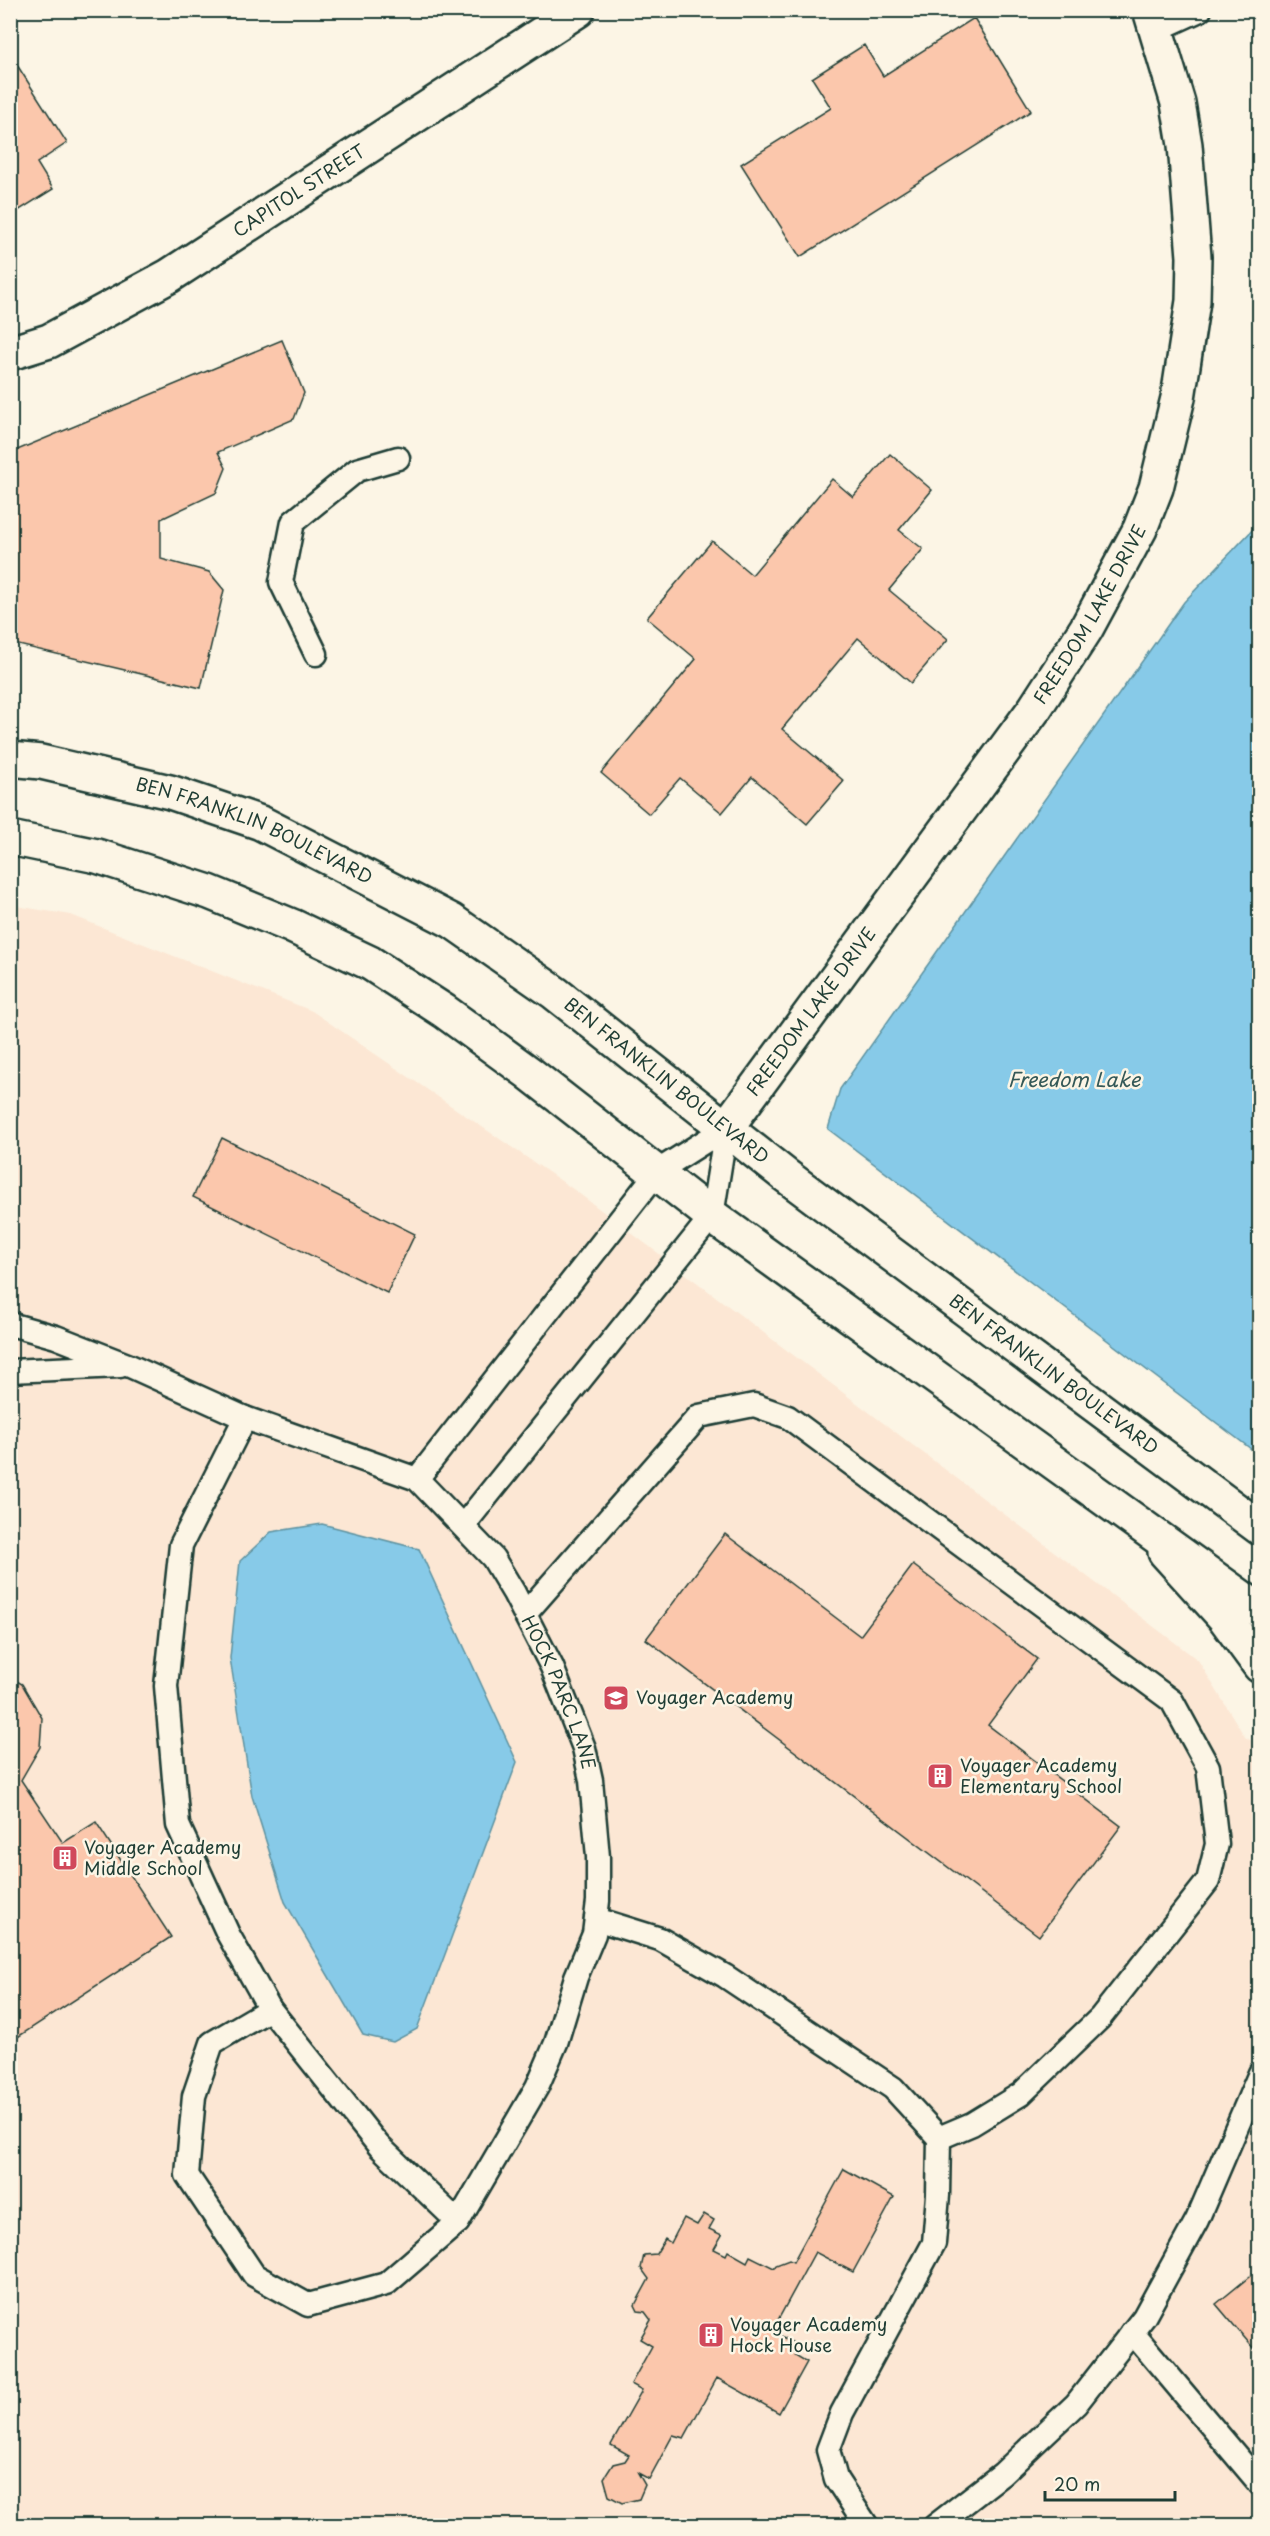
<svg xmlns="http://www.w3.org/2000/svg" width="1270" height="2536" viewBox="0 0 1270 2536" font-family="'Playpen Sans',sans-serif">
<rect width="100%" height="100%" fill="#fcf5e5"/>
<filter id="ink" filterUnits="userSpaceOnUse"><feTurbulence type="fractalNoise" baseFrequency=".0167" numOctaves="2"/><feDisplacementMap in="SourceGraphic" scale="12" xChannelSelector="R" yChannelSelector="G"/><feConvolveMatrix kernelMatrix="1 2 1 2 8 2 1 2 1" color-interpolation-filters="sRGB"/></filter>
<g filter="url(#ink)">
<path fill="#fce7d4" d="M10 905 71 915 312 1011 573 1189 1198 1660 1245 1737 1259 1745V2525H11Z"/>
<path fill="#87cae8" stroke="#5d92a0" stroke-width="1.5" d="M1259 523V1455L828 1129 840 1089 1184 602Z
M322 1524 419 1549 517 1762 417 2029 393 2042 363 2035 285 1902 252 1796 230 1658 240 1561 271 1532Z"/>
<path fill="#fbc7ac" stroke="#1f3d34" stroke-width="1.5" d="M974 18 1031 111 800 257 741 164 831 108 812 78 864 45 883 76Z
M10 54 67 143 37 163 53 189 10 216Z
M282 340 304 393 294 419 218 452 226 468 216 493 161 519V559L209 572 224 590 201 688 10 643V453Z
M890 454 932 490 899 530 923 549 889 590 948 639 911 683 858 638 782 729 844 781 807 824 752 777 722 813 680 778 649 814 601 773 696 659 647 618 712 541 752 575 832 479 853 497Z
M222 1138 415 1234 387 1293 193 1197Z
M725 1534 860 1636 913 1565 1037 1659 988 1725 1121 1826 1039 1936 646 1639Z
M10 1677 22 1684 42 1718 40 1747 21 1780 63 1843 96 1822 171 1937 10 2042Z
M844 2169 894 2197 853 2272 815 2252 772 2331 799 2346 795 2355 807 2362 779 2413 717 2378 684 2438 673 2435 649 2479 638 2473 645 2485 639 2499 622 2503 609 2496 604 2478 613 2464 625 2461 629 2455 611 2445 642 2390 631 2384 652 2346 640 2339 651 2320 645 2312 638 2311 635 2305 649 2279 641 2268 644 2255 656 2254 665 2239 671 2243 684 2218 697 2225 704 2214 714 2220 709 2229 722 2235 714 2249 726 2255 728 2251 747 2262 750 2256 774 2268 776 2265 789 2260 793 2262Z
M1260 2268V2356L1216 2304Z"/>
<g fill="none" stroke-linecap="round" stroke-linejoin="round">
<g stroke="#1f3d34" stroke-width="27">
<g id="service">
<path d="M1156 30 1200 10"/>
<path d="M316 654 281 582 293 522 357 470 398 458"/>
<path id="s1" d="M10 1324 56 1337 130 1366 245 1418 417 1479 493 1558 514 1593 552 1667 584 1748 591 1780 598 1857V1901L594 1934 576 1977 556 2043 537 2087 458 2222 386 2284 308 2305 254 2275 187 2175 194 2096 212 2043 270 2009"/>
<path d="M10 1371 120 1366"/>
<path d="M245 1418 181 1545 166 1686 178 1825 228 1934 270 2009 379 2146 458 2222"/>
<path d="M417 1479 658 1171 726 1128"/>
<path d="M463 1526 712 1216 726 1128"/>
<path d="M525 1614 699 1416 754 1405 788 1417 1172 1701 1208 1767 1217 1844 1208 1881 1100 2018 1021 2094 972 2124 939 2138 893 2088 725 1976 660 1939 596 1919"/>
<path d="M1132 2332 1260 2484"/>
<path d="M867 2526 836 2479 828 2450 842 2413 934 2243 938 2195 939 2138"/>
<path d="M935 2526 1002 2474 1076 2404 1144 2317 1197 2220 1260 2073"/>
</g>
</g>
<g stroke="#1f3d34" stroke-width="38">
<g id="minor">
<path id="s2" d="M10 353 49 341 169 276 578 10"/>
<path id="s3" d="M726 1128 1035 708 1086 629 1140 529 1156 488 1178 398 1193 301 1194 257 1185 145 1178 103 1150 10"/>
<path d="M1165 1552 1224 1617 1260 1666"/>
</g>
</g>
<g stroke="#1f3d34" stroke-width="38">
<g id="tertiary">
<path id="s4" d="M10 759 41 762 170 792 261 823 452 921 555 993 785 1175 1260 1528"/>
<path d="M10 838 97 856 209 892 292 926 370 963 444 1011 529 1073 712 1216 1260 1611"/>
</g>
</g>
<use href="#service" stroke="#fcf5e5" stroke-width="22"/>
<use href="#minor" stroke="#fcf5e5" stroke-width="33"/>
<use href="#tertiary" stroke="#fcf5e5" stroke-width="33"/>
</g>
</g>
<defs>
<g id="school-square" transform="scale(1.35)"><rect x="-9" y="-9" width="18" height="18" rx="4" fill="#d1495b" stroke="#fcf5e5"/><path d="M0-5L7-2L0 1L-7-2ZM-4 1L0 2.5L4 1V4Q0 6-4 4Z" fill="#fff"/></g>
<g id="building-square" transform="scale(1.35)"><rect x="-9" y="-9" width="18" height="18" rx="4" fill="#d1495b" stroke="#fcf5e5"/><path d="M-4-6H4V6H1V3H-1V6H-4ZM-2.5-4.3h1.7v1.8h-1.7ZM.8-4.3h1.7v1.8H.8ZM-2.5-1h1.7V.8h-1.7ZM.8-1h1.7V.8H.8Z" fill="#fff"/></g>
</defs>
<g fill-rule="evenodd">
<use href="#school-square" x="616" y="1698"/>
<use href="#building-square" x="940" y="1776"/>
<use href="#building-square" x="65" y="1858"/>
<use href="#building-square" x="711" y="2335"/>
</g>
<g text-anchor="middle" stroke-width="5" stroke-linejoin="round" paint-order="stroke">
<g font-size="18" fill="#1f3d34" stroke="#fcf5e5">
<text dy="6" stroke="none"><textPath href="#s2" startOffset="333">CAPITOL STREET</textPath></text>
<text dy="6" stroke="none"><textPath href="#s3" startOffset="630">FREEDOM LAKE DRIVE</textPath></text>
<text dy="6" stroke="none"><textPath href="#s4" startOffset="256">BEN FRANKLIN BOULEVARD</textPath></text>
<text dy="6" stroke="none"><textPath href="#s3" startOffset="144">FREEDOM LAKE DRIVE</textPath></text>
<text dy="6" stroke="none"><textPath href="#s4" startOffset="742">BEN FRANKLIN BOULEVARD</textPath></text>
<text dy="6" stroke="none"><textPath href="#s4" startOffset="1228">BEN FRANKLIN BOULEVARD</textPath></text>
<text dy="6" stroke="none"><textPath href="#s1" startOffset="696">HOCK PARC LANE</textPath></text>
</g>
<g font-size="18" fill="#1f3d34" stroke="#fcf5e5" text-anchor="start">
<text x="636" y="1704">Voyager Academy</text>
<text x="960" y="1772">Voyager Academy<tspan x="960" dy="21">Elementary School</tspan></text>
<text x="84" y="1854">Voyager Academy<tspan x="84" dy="21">Middle School</tspan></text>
<text x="730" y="2331">Voyager Academy<tspan x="730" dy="21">Hock House</tspan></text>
</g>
<g font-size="20" font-style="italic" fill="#345958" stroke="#fcf5e5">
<text x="1074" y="1087">Freedom Lake</text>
</g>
</g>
<rect width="1270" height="2536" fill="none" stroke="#fcf5e5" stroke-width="36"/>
<rect x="18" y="18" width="1234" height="2500" fill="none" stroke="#1f3d34" stroke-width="2" filter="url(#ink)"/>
<path d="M1045 2491v9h130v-9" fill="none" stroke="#1f3d34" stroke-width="3"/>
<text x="1054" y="2491" font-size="18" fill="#1f3d34" stroke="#fcf5e5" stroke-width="4.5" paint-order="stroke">20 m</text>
</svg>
